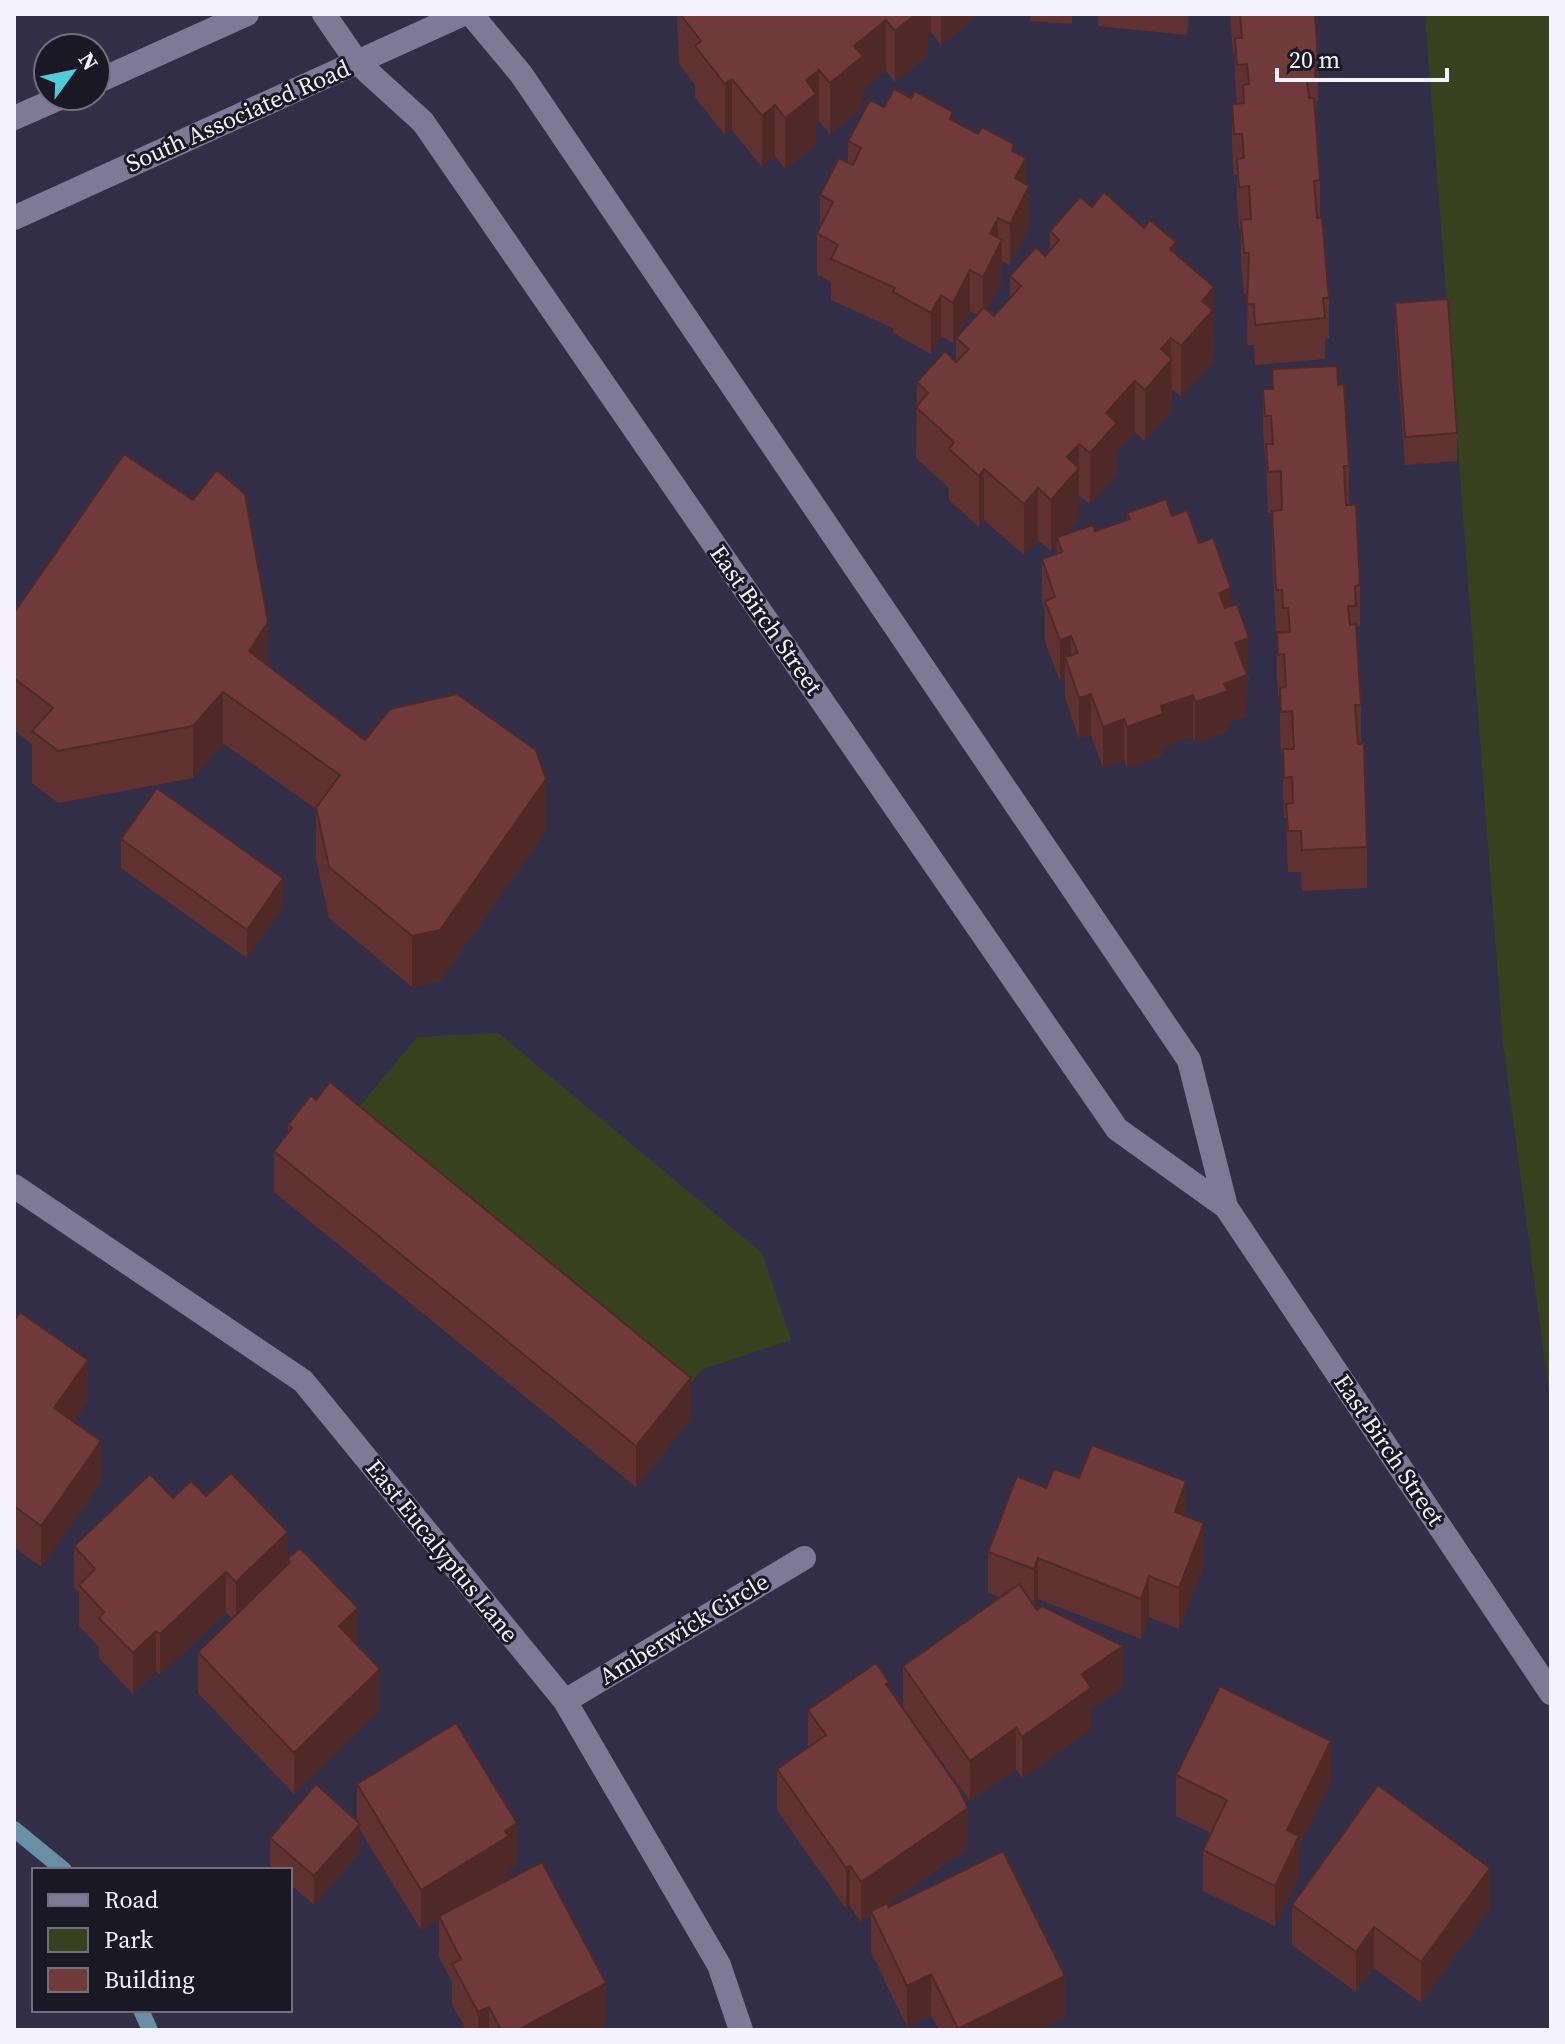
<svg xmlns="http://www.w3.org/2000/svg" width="1565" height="2044" viewBox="0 0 1565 2044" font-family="'Source Serif 4',serif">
<rect width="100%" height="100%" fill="#332e48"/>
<path fill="#38411e" d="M1425 14H1551V1408L1503 1042Z
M498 1033 762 1253 791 1340 703 1369 676 1400 349 1119 417 1037Z"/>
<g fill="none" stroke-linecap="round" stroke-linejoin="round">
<path stroke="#698ea6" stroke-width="16" d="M14 1829 64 1870
M141 2010 150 2030"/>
<path stroke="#7e7997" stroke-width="24" d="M324 14 357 62 423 122 1117 1129 1226 1207
M471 14 521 74 1189 1060 1226 1207 1551 1693
M96 82 247 14
M14 118 64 96
M14 218 463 14
M14 1186 303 1381 565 1701 719 1965 741 2030
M565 1701 804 1558"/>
</g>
<path fill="#5f3231" d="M677 14H973V19L941 45 931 32 928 34V55L895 82 886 71 863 90V107L830 134 819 121 816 124V145L785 169 775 156 762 167 732 130 725 135 695 97V85L679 64Z
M1030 14H1072V24L1030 21Z
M1098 14H1189L1187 35 1098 26Z
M1230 14H1315L1318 60V101H1316V121L1320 180V218L1329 298V338L1325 339V359L1255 365 1254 345H1247L1248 294H1244L1241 261V228H1239L1237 200V175H1234L1232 145V104H1237L1235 79V53H1233Z
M884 107 953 121 1014 152 1026 184 1029 227 1010 265 1002 261V281L987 310 994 316 1010 298V276L1045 256 1050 251V231L1092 207 1144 228 1176 254 1214 339 1213 362 1181 397 1172 389V411L1145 441 1135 432 1117 453V474L1090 504 1079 496V519L1065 534 1095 531 1127 520V513L1172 516 1199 543 1231 607 1249 679H1247V716L1228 723V731L1195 743 1193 736 1163 746V755L1127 768 1124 760 1103 768 1091 735 1079 739 1065 698V679L1060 681 1045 642V610L1042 600V559L1057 554V545L1051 551 1038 540 1024 555 984 520 979 527 949 500V488L916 458 917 382 956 362V338L977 315 970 311 953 343 941 336 931 354 893 333V328L831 300V282L817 274V233L820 228V195L848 163V141Z
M1395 303 1457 433V461L1405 465 1395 331Z
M1272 369 1338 385 1349 466V505L1360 585V626H1356L1361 705V744L1367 847V888L1302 891 1301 872H1288L1286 818H1284L1283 790V753H1281L1280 729V695L1278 696 1277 674V633H1282V631H1276L1272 552V513H1268L1266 457H1265L1263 430V389H1272Z
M14 613 268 666 365 740 546 831 440 981 412 987 329 918 316 859V809L223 743 193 778 58 803 32 783V744L14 730Z
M121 839 283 907 247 958 121 868Z
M288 1125 691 1419 636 1487 274 1192V1151L288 1134Z
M14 1321 88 1401 73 1422 101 1482 41 1567 14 1547Z
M1046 1488 1186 1517 1204 1564 1179 1629 1149 1617 1141 1639 1038 1599 1035 1607 1037 1610 1123 1687 1091 1709V1729L1022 1778 1016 1769 970 1801 903 1707V1666L1000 1597 988 1593V1552Z
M206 1496 288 1559 358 1647 380 1710 294 1794 198 1693V1652L232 1619 226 1612 160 1675 156 1671 133 1694 99 1658V1647L79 1626V1592L74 1587V1546L173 1498Z
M889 1688 968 1848 888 1904 889 1907 1065 2017 1039 2030H939L931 2015 907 2027 871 1952V1915L861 1922 850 1906 846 1909 777 1810V1769L808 1748V1710Z
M1176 1775 1331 1781 1299 1847V1877L1275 1926 1203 1891V1850L1211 1833 1176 1816Z
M357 1784 517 1864 509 1870V1877L482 1894 606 2024 595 2030H466L452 2004V1982L439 1957V1919L421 1930 360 1830V1852L314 1905 290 1884V1870H274L270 1866V1838L357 1821Z
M1292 1905 1490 1908 1421 2003 1374 1968 1356 1992 1292 1945Z"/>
<path fill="#4e2928" d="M916 14H931V32L928 34V55L895 82V31Z
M941 14H973V19L941 45Z
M886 20V71L863 90V107L830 134V83L854 46Z
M819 70V121L816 124V145L785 169V118L806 80Z
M732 79V130L725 135V84Z
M775 105V156L762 167V116Z
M1026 158V193L1029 186V227L1010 265V224L1015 178Z
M998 218V248L1002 240V281L983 318V277L990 233Z
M1176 242V293L1170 249Z
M970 270V311L953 343V303Z
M1214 287 1213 362 1181 397V346L1202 301Z
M941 295V336L931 354V313Z
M1171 338 1172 411 1145 441V390L1161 349Z
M1135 381V432L1117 453V474L1090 504V453L1106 413Z
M1079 444V519L1058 543 1057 537V545L1051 551V500L1067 457Z
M984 469V520L979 527V476Z
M1038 488V540L1024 555V504Z
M1231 588V629L1219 593Z
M268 622V673L249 651Z
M1071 636V676L1065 657V679L1060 681V640Z
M1249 638 1247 716 1228 723V731L1195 743V702L1235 643Z
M223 692V743L193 778V726Z
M1091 694V735L1079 739V698Z
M1193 695V736L1163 746V755L1127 768V727L1161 706Z
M1124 719V760L1103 768V727Z
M546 779V831L440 981 412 987V936Z
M283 878V907L247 958V930Z
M88 1360V1401L54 1449V1408Z
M691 1378V1419L636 1487V1446Z
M101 1441V1482L41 1567V1526Z
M1186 1481V1522L1175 1512Z
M1204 1523V1564L1179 1629V1588Z
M288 1532 287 1573 236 1623V1582Z
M1038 1558V1599L1034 1610V1569Z
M226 1572V1612L160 1675V1634Z
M1149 1576V1617L1141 1639V1599Z
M358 1608V1649L339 1626Z
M156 1631V1671L133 1694V1653Z
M1123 1646V1687L1091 1709V1729L1022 1778V1737L1082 1674Z
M380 1669V1710L294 1794V1753Z
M1016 1728V1769L970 1801V1761Z
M1331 1741V1781L1299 1847V1877L1275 1926V1886L1287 1830Z
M968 1808V1848L873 1914 871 1911V1915L861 1922V1882Z
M517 1823V1864L509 1870V1877L441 1918 439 1916V1919L421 1930V1890Z
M360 1824V1852L314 1905V1876Z
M850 1866V1906L846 1909V1868Z
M1490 1868V1908L1421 2003V1962Z
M1374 1927V1968L1356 1992V1952Z
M931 1974V2015L907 2027V1986Z
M1065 1976V2017L1039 2030H958Z
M606 1983V2024L595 2030H518Z
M489 2007V2030H478V2012Z"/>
<path fill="#6f3a39" stroke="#4e2928" stroke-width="2" d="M680 14H916L895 31 886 20 854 46 863 56 830 83 819 70 806 80 816 94 785 118 775 105 762 116 732 79 725 84 695 46 701 41Z
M1240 14H1315L1318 60H1314L1316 80 1307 81 1309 98H1314L1320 180 1314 181 1317 218H1322L1329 298H1323L1325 318 1255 325 1254 304H1247L1249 253H1244L1241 220 1251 219 1249 186 1239 187 1237 159 1244 158 1242 134H1234L1232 104 1244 103 1243 85 1249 84 1247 64 1237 65 1235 38H1242Z
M894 89 911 98 915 91 953 112 950 119 978 134 982 127 1014 144 1012 151 1026 158 1015 178 1029 186 1010 224 998 218 990 233 1002 240 983 277 970 270 953 303 941 295 931 313 893 292 895 288 831 259 838 245 817 233 833 202 820 195 839 158 853 165 861 148 848 141 870 100 884 107Z
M1104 192 1144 228 1150 220 1176 242 1170 249 1214 287 1202 301 1213 310 1181 346 1171 338 1161 349 1172 359 1145 390 1135 381 1106 413 1117 423 1090 453 1079 444 1067 457 1079 468 1051 500 1038 488 1024 504 984 469 979 476 949 449 954 442 916 407 928 393 917 382 945 351 956 362 969 349 956 338 984 307 994 316 1021 286 1010 276 1036 247 1045 256 1059 240 1050 231 1080 197 1092 207Z
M1448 299 1457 433 1405 437 1395 303Z
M1337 366 1338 385 1344 384 1349 466H1344L1346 505H1356L1360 585 1355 586 1356 606H1348L1350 625 1356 624 1361 705H1355L1358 744 1364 743 1367 847 1302 850 1301 831H1288L1286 804 1293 803 1292 777 1284 778 1283 749H1294L1292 711 1281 712 1280 688 1286 687 1284 654 1278 655 1277 633 1290 632 1288 608H1283L1282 590H1276L1272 511 1282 510 1281 471 1268 472 1266 444H1273L1271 416H1265L1263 389H1273L1272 369Z
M124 454 193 500 217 470 245 494 268 622 249 651 365 740 390 709 457 694 536 750 546 779 440 930 412 936 329 867 316 808 340 775 223 692 193 726 58 751 32 731 53 708 14 678V613Z
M1166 499 1172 516 1187 510 1199 543 1213 538 1231 588 1219 593 1225 608 1237 604 1249 638 1235 643 1247 675 1224 684 1228 691 1195 702 1193 695 1161 706 1163 714 1127 727 1124 719 1103 727 1091 694 1079 698 1065 657 1078 653 1071 636 1060 640 1045 601 1055 597 1042 559 1062 552 1057 537 1093 525 1095 531 1130 519 1127 513Z
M157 788 283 878 247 930 121 839Z
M330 1082 691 1378 636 1446 274 1151 292 1128 288 1125 311 1095 316 1100Z
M20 1312 88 1360 54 1408 101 1441 41 1526 14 1506V1321Z
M1092 1445 1186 1481 1175 1512 1204 1523 1179 1588 1149 1576 1141 1599 1038 1558 1034 1569 988 1552 1017 1476 1046 1488 1054 1469 1079 1478Z
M231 1473 288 1532 236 1582 226 1572 160 1634 156 1631 133 1653 99 1618 104 1612 79 1585 95 1569 74 1546 150 1474 173 1498 191 1481 206 1496Z
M300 1548 358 1608 339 1626 380 1669 294 1753 198 1652 290 1562 287 1559Z
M1019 1584 1037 1610 1042 1606 1123 1646 1082 1674 1091 1688 1022 1737 1016 1728 970 1761 903 1666Z
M876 1663 889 1682 886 1684 959 1789 968 1808 861 1882 850 1866 846 1868 777 1769 826 1735 808 1710Z
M1220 1686 1331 1741 1287 1830 1299 1836 1275 1886 1203 1850 1227 1800 1176 1775Z
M456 1723 517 1823 505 1831 509 1836 421 1890 357 1784Z
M316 1784 360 1824 314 1876 270 1838Z
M1378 1785 1490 1868 1421 1962 1374 1927 1356 1952 1292 1905Z
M1003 1851 1065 1976 958 2029 931 1974 907 1986 871 1911 887 1903 889 1907Z
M542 1862 606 1983 518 2030H501L489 2007 478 2012 452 1964 461 1959 439 1916Z"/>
<g text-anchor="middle" stroke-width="6" stroke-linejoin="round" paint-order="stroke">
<g font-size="24" fill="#f4f2fd" stroke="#1a1824">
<text transform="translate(238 116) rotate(-24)" y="8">South Associated Road</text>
<text transform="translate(766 620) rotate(55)" y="8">East Birch Street</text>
<text transform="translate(1389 1450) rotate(56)" y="8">East Birch Street</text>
<text transform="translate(442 1551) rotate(51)" y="8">East Eucalyptus Lane</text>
<text transform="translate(684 1629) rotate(-31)" y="8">Amberwick Circle</text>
</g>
</g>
<rect width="1565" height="2044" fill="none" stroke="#f4f2fd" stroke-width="32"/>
<rect x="32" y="1868" width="260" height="144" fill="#1a1824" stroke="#716f7b" stroke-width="2"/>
<rect x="48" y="1894" width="40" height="12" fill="#7e7997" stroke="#716f7b" stroke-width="2"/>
<text x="104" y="1908" font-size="24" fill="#f4f2fd">Road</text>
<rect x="48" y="1928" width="40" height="24" fill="#38411e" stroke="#716f7b" stroke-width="2"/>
<text x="104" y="1948" font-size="24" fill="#f4f2fd">Park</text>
<rect x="48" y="1968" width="40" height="24" fill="#6f3a39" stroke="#716f7b" stroke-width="2"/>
<text x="104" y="1988" font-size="24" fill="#f4f2fd">Building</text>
<g transform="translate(72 72) rotate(57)"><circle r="38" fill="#1a1824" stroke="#716f7b" stroke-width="2"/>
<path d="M0-6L14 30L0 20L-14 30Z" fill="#52cbd8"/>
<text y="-12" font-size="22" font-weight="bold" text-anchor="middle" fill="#f4f2fd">N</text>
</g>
<path d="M1277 68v12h170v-12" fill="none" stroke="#f4f2fd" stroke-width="4"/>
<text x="1289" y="68" font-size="24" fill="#f4f2fd" stroke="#1a1824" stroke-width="6" paint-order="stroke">20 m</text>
</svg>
